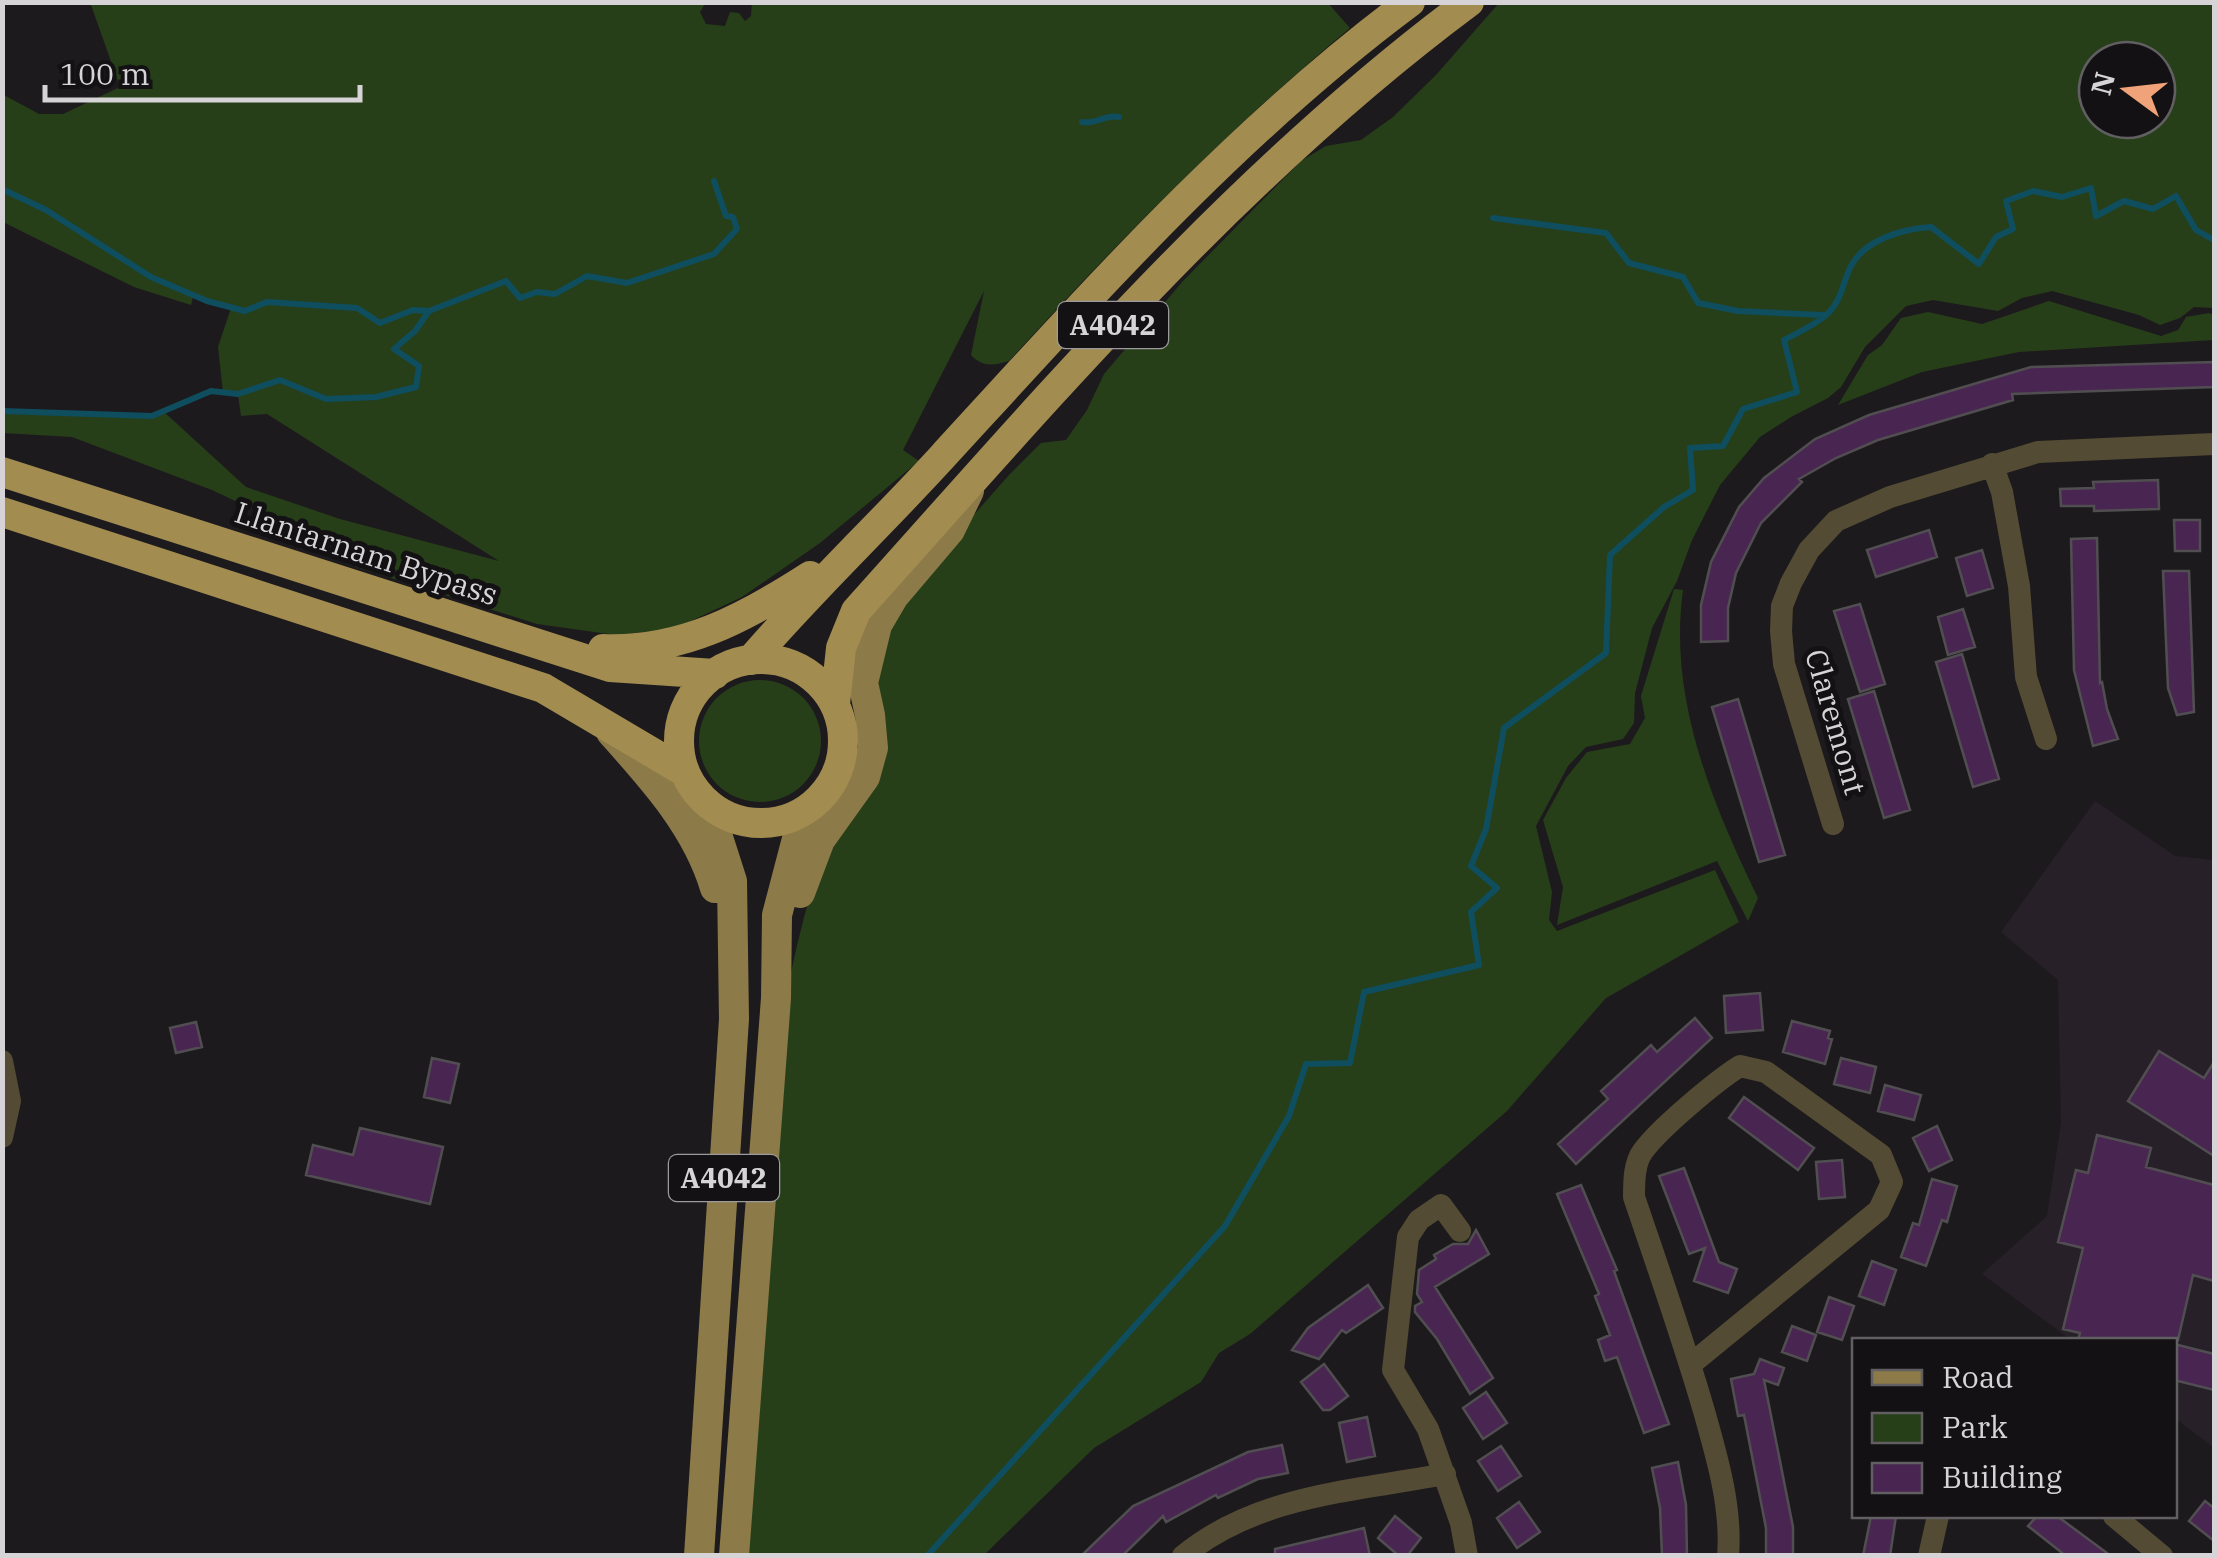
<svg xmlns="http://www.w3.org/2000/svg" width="2217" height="1558" viewBox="0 0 2217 1558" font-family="'IBM Plex Serif',serif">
<rect width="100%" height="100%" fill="#1d1a1d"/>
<path fill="#272028" d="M2095 801 2175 856 2214 860V1448L2175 1418 2174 1340H2071L1982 1274 2047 1216 2061 1123 2058 980 2001 932Z"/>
<path fill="#273f19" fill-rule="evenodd" d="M90 2H706L700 12 706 24 725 26 730 12 739 13 745 21 751 16 752 2H1327L1350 28C1228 130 1116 243 1009 361 994 365 983 368 971 355L984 291 903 450 919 461 820 543 742 597 674 629 616 635 537 624 353 566 286 525 212 490 72 437 3 433V411L151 416 163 411 246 487 340 519 499 561 267 414 241 416 238 395 223 392 218 347 231 308 207 301 194 293 191 305 134 287 3 222 2 94 39 114H63L120 87Z
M1499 3H2214V308L2194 307 2180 318 2160 325 2139 315 2052 291 2022 298 1998 311 1933 300 1906 306 1865 347 1841 387 1828 398 1791 417 1760 437 1720 485 1692 540 1677 581 1652 628 1635 693 1634 723 1623 739 1586 747 1568 766 1536 826 1552 892 1549 920 1557 931 1715 870 1739 922 1606 998 1507 1111 1250 1334 1219 1353 1201 1382 1094 1448 984 1555 745 1556 787 991C799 938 810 878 838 831L886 631 942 551 1009 475 1041 443 1066 440 1087 410 1104 374 1183 281 1301 161 1326 146 1361 140 1393 117 1436 75ZM2097 60H2157V120H2097Z
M2049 301 2161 336 2178 330 2186 317 2209 313 2214 315V340L2019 352 1922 372 1838 405 1868 355 1882 345 1901 318 1928 312 1982 324Z
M1674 589 1683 590C1668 698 1712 803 1758 898L1748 921 1717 861 1557 925 1563 887 1543 820 1566 778 1587 752 1630 744 1645 718 1641 696Z
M699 741a61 61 0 1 1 122 0a61 61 0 1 1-122 0Z"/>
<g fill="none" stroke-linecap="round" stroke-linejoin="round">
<path stroke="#0e4e5f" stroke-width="6" d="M1082 122C1096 125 1105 114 1119 117
M2 189 46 210 151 277 207 301 245 311 267 302 357 308 380 323 413 310 429 311
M1493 218 1606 233 1629 263 1683 277 1698 303 1738 311 1823 315
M2 411 152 416 211 391 238 394 280 380 326 399 376 397 416 387 419 366 394 349 415 331 429 311 506 281 520 298 537 292 555 294 587 276 627 283 714 254 737 229 733 217 726 216 714 181
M927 1556 1225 1226 1289 1116 1306 1064 1350 1063 1364 992 1479 965 1471 912 1497 888 1471 866 1486 829 1504 728 1606 653 1610 555 1664 507 1693 490 1690 448 1723 446 1743 409 1797 392 1784 340C1797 333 1813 326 1825 316 1841 303 1842 285 1850 268 1864 239 1903 229 1931 227L1979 264 1996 237 2013 229 2006 201 2033 191 2062 197 2091 188 2096 216 2124 201 2153 209 2176 196 2196 230 2214 240"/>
</g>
<path fill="#492651" stroke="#514e51" stroke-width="2.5" d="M2214 362V387L2012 394 2013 400 1878 440 1836 458 1799 479 1802 482 1761 523 1736 573 1728 608V641L1701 642V605L1711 562 1739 507 1764 478 1815 439 1869 415 2031 367Z
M2158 480 2159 509 2094 511V506H2061L2060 489 2094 488 2093 482Z
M2174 520H2200V551H2175Z
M1929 530 1937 557 1876 577 1867 550Z
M2097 538 2100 683 2102 682 2107 709 2118 739 2093 746 2074 670 2071 539Z
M1982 550 1993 588 1967 596 1956 558Z
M2163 571H2189L2194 712 2177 715 2168 688Z
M1860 604 1885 684 1860 692 1834 611Z
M1963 609 1975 647 1948 655 1938 617Z
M1962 654 1999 779 1973 787 1936 662Z
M1874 691 1910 810 1884 818 1848 699Z
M1738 699 1785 855 1759 862 1712 707Z
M1760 993 1763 1030 1726 1033 1724 996Z
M1695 1018 1712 1038 1576 1164 1558 1144 1608 1099 1601 1091 1651 1045 1657 1052Z
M1792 1021 1830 1031 1828 1038 1832 1039 1825 1064 1783 1052Z
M196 1022 202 1047 176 1053 170 1028Z
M2159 1051 2204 1078 2214 1062V1156L2128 1101Z
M432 1058 459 1064 450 1103 424 1097Z
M1841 1058 1876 1067 1870 1093 1834 1084Z
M1885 1085 1921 1095 1914 1120 1878 1111Z
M1744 1097 1814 1148 1798 1170 1729 1118Z
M1937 1126 1952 1160 1929 1171 1913 1138Z
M360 1128 443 1147 430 1204 306 1175 313 1145 353 1155Z
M2097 1135 2151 1148 2146 1167 2214 1185V1281L2193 1275 2178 1340H2078L2080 1333 2063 1329 2083 1248 2058 1242 2076 1170 2088 1173Z
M1842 1160 1845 1197 1819 1199 1816 1162Z
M1684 1168 1719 1262 1737 1269 1728 1293 1694 1281 1705 1248 1689 1254 1659 1176Z
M1932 1179 1957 1186 1947 1222 1942 1220 1926 1266 1901 1257 1913 1223 1919 1225Z
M1581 1185 1617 1270 1614 1271 1669 1424 1644 1433 1617 1357 1605 1361 1598 1340 1610 1335 1595 1296 1599 1294 1557 1194Z
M1476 1230 1489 1254 1435 1287 1493 1378 1470 1394 1437 1339 1415 1312V1306L1422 1302 1417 1294 1419 1270 1436 1259 1434 1255 1453 1244H1468Z
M1872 1261 1896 1270 1884 1305 1859 1296Z
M1368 1285 1383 1308 1346 1333 1342 1330 1319 1359 1292 1350 1308 1328Z
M1829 1297 1854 1306 1842 1340 1817 1332Z
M1792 1326 1816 1335 1807 1361 1782 1352Z
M2174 1344 2214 1354V1390L2174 1380Z
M1760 1359 1784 1368 1778 1385 1764 1380 1793 1527V1556H1766V1528L1744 1415 1738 1416 1731 1379 1754 1374Z
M1324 1364 1348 1396 1330 1410H1323L1301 1382Z
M1486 1392 1507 1423 1483 1439 1463 1408Z
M1367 1417 1375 1456 1347 1462 1339 1423Z
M1282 1445 1288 1473 1258 1479 1218 1498 1216 1495 1166 1522 1163 1516 1122 1556H1081L1133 1506 1248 1452Z
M1501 1446 1521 1476 1498 1491 1478 1461Z
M1678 1462 1686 1505 1687 1556H1662L1660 1508 1652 1468Z
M2205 1501 2214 1508V1541L2189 1521Z
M1519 1502 1540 1532 1517 1548 1497 1518Z
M1395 1516 1421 1538 1407 1556H1399L1378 1538Z
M1871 1516H1896L1890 1556H1863Z
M2037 1516H2057L2111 1556H2066L2028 1526Z
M1364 1528 1370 1556H1275V1549Z"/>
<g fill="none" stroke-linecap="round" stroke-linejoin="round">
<path stroke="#534b33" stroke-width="22" d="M1992 464 2002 492 2019 586 2026 677 2046 739
M1833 824 1784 664 1781 631 1782 606 1791 583 1809 550 1836 521 1890 497 2038 452 2214 444
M2 1061 10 1101 2 1137
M1460 1231 1441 1205 1419 1220 1408 1237 1393 1370 1428 1429 1461 1523 1467 1556
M1690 1365 1879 1210 1892 1182 1881 1155 1766 1072 1740 1066C1716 1081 1660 1128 1643 1151 1634 1163 1634 1182 1634 1197 1658 1268 1683 1339 1704 1411 1717 1457 1732 1507 1728 1556
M2114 1516 2162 1556
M1183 1556C1257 1495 1355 1491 1445 1474
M1929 1556 1938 1516"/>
<path stroke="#8c7a48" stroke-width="30" d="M611 732C653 779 697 827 715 888
M800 893 820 840 865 777 873 748 870 715 863 683 877 625 894 596 950 530 969 491
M699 1556 734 1019 732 881 707 803
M734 1556 776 998 777 915 804 812"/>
<path stroke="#a28c50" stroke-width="30" d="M2 472 610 667 715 674
M2 512 543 688 685 772
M603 649C682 652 745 618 810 576
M679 741a82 82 0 1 1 164 0a82 82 0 1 1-164 0Z
M751 660C812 589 880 525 943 456 1090 296 1235 132 1410 2
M835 704 841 648 856 611C1049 396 1236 175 1469 2"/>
</g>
<g text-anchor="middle" stroke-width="10" stroke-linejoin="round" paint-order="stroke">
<g fill="#131114" stroke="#9c9a9c" stroke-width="2.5">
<rect x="1058" y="302" width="110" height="46" rx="8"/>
<rect x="669" y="1155" width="110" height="46" rx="8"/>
</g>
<g font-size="28" font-weight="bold" fill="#d6d4d7">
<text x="1113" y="335">A4042</text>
<text x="724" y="1188">A4042</text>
</g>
<g font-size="30" fill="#d6d4d7" stroke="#131114">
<text transform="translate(366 554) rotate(18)" y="10">Llantarnam Bypass</text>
<text transform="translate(1835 722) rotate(74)" y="10">Claremont</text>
</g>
</g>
<rect width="2217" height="1558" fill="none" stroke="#d6d4d7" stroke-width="10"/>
<rect x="1852" y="1338" width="325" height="180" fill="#131114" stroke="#615f62" stroke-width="2.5"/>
<rect x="1872" y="1370" width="50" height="15" fill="#8c7a48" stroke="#615f62" stroke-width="2.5"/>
<text x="1942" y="1388" font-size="30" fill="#d6d4d7">Road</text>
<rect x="1872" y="1413" width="50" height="30" fill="#273f19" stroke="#615f62" stroke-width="2.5"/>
<text x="1942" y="1438" font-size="30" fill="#d6d4d7">Park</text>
<rect x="1872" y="1463" width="50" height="30" fill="#492651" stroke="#615f62" stroke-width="2.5"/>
<text x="1942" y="1488" font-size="30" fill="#d6d4d7">Building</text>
<g transform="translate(2127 90) rotate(285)"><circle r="48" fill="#131114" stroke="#615f62" stroke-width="2.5"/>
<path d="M0-8L18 38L0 25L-18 38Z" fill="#f0a279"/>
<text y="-15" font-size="28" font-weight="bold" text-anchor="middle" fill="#d6d4d7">N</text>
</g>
<path d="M45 85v15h315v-15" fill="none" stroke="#d6d4d7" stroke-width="5"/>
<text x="60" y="85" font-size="30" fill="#d6d4d7" stroke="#131114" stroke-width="8" paint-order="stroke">100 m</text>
</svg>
